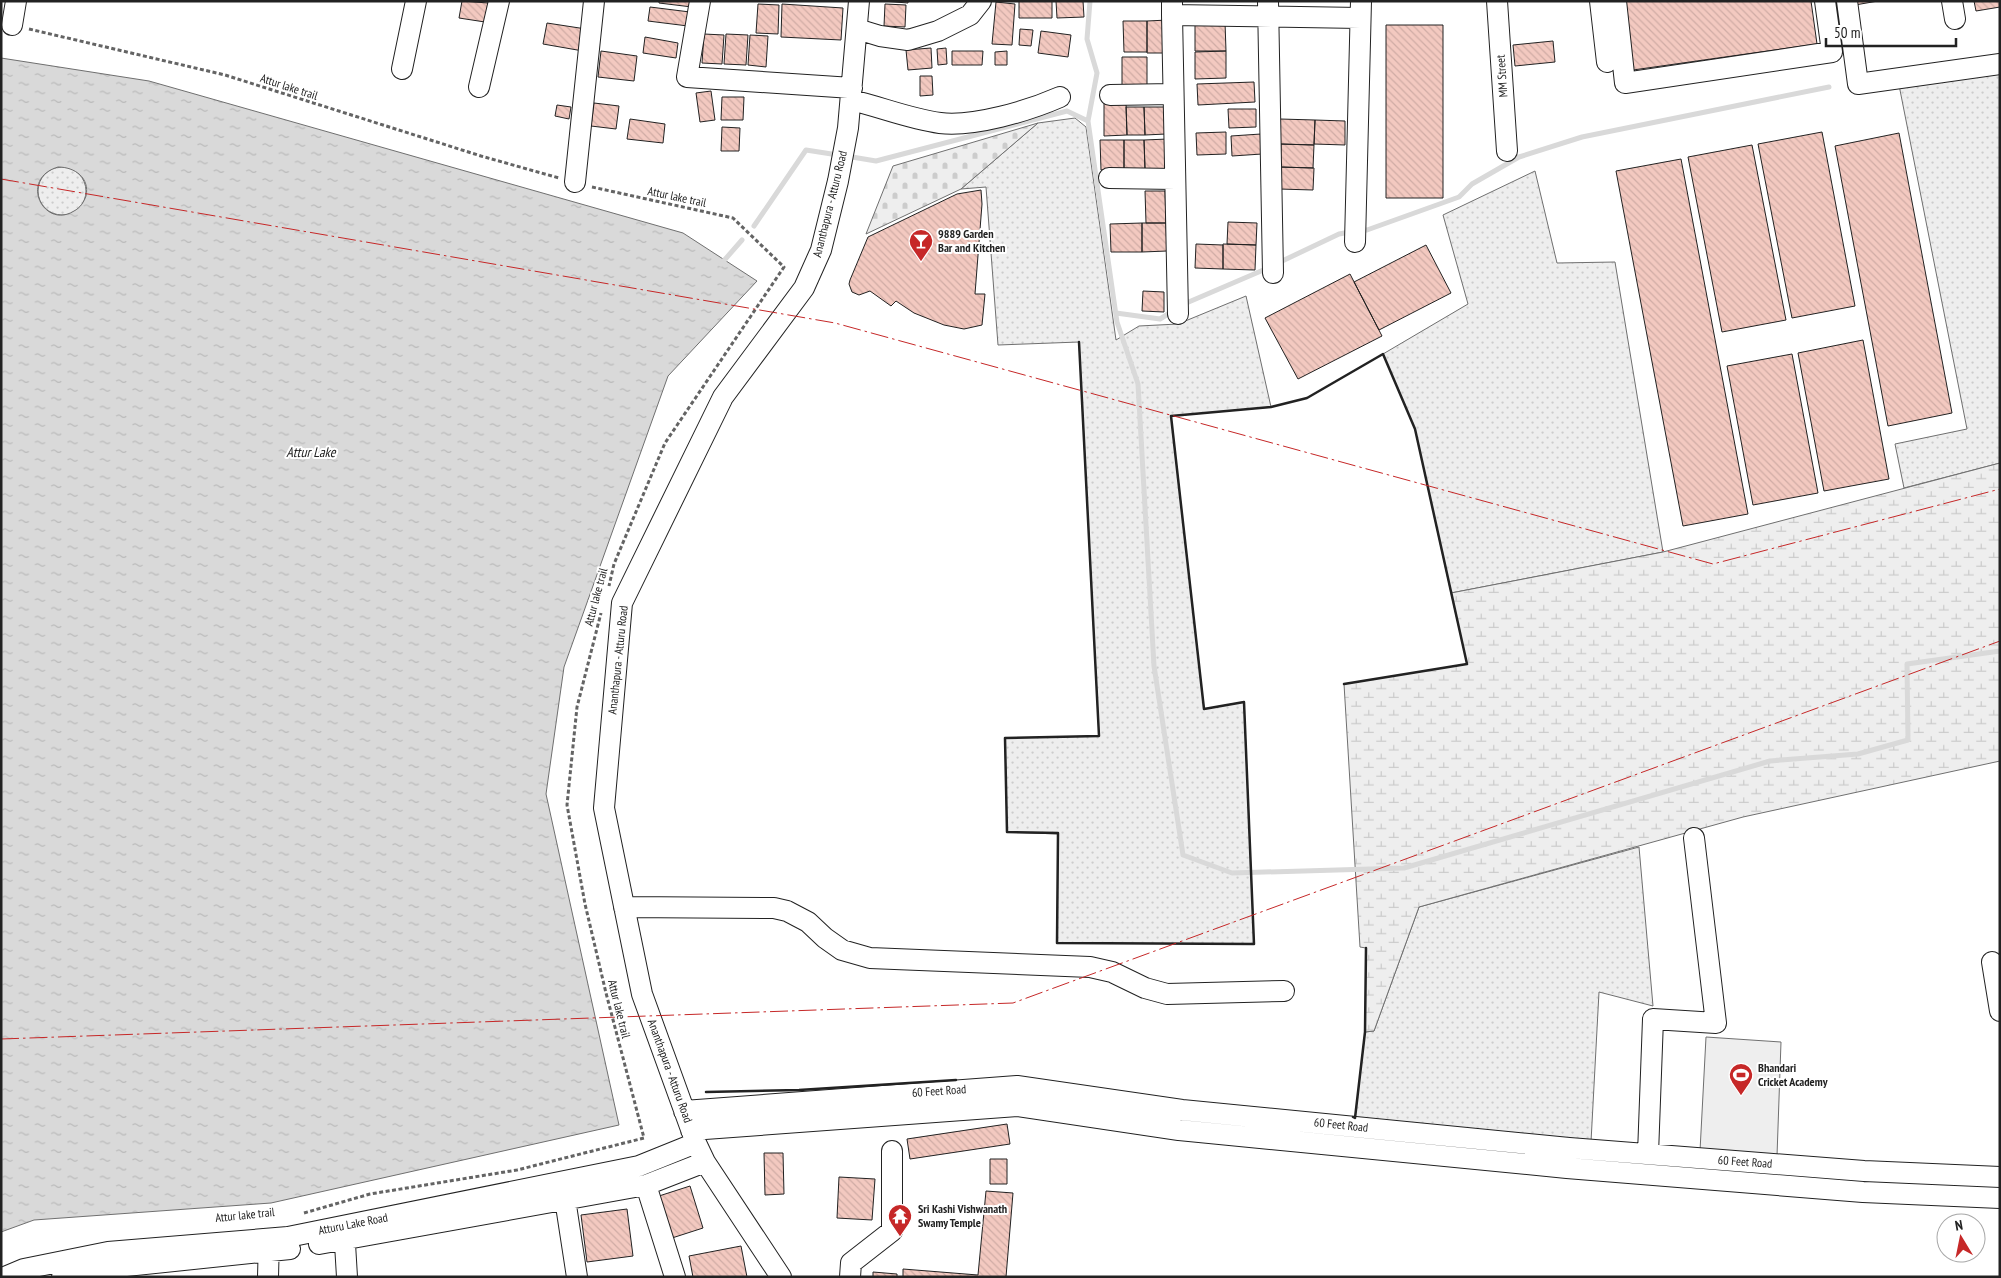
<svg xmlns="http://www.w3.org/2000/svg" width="2001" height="1278" viewBox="0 0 2001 1278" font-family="'PT Sans Narrow',sans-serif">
<defs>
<pattern id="grass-dots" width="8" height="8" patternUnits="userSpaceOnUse" patternTransform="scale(1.25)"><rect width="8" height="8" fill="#eee"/><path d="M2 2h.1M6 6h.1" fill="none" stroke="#ccc" stroke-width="1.8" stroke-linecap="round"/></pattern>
<pattern id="wetland-marsh" width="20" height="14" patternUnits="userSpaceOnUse" patternTransform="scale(1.25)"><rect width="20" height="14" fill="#eee"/><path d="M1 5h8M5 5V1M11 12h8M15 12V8" fill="none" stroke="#ccc"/></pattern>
<pattern id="cemetery-stones" width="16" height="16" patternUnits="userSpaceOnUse" patternTransform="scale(1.25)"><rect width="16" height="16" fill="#eee"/><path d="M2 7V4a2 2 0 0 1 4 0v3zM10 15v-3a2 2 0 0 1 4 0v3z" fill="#ccc"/></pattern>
<pattern id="water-ripples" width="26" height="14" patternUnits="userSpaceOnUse" patternTransform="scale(1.25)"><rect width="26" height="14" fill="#d9d9d9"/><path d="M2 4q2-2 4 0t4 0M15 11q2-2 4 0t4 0" fill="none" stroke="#bababa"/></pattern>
<pattern id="building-back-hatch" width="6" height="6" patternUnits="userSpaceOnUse" patternTransform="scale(1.25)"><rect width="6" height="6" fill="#f3c9c0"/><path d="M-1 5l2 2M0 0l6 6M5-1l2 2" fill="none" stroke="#d0aca5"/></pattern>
</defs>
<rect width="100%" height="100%" fill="#fff"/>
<path fill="url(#grass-dots)" stroke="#6f6f6f" d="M2000 72V463L1904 488 1895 444 1967 429 1899 85Z
M1075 118 1086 127 1116 340 1139 326 1178 324 1246 296 1271 407 1171 416 1204 709 1244 702 1254 944 1057 943 1058 834 1007 832 1005 738 1099 736 1079 342 998 345 986 187 961 189 1038 123Z
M38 191a24 24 0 1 1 48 0a24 24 0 1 1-48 0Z
M1535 171 1557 263 1615 262 1663 552 1451 593 1415 429 1383 354 1468 304 1443 215Z
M1639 847 1653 1006 1599 992 1591 1142 1355 1118 1365 1032 1374 1031 1419 907Z"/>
<path fill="url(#wetland-marsh)" stroke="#6f6f6f" d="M2000 463V761L1743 817 1419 907 1374 1031 1365 1032 1366 948 1360 947 1344 684 1467 664 1451 593 1663 552Z"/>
<path fill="url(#cemetery-stones)" stroke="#6f6f6f" d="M1038 123 961 189 866 234 893 166Z"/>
<path fill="#eee" stroke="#6f6f6f" d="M1706 1037 1781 1042 1777 1156 1700 1151Z"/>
<path fill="url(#water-ripples)" stroke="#6f6f6f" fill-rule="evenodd" d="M1 58 149 81 683 233 757 281 668 376 564 667 546 794 619 1125 271 1203 34 1220 1 1232ZM58 167C75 167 90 178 86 196 84 202 80 208 74 211 44 230 18 179 58 167Z"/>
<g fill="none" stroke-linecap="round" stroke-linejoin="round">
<path stroke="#d9d9d9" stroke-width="5" d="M1088 121 1097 73 1087 39 1090 1
M846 156 876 161 1067 111 1088 121 1117 322 1138 384 1154 666 1183 855 1232 873 1404 868 1770 761 1858 754 1908 740 1907 664 2000 651
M754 226 806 150 838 155
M1358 231 1367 230 1459 197 1472 184 1519 157 1582 137 1829 87
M1278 263 1339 234 1350 232
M721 264 742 240
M1184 304 1268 268
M1116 313 1160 319 1173 311"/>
</g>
<path fill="url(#building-back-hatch)" stroke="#222" d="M462 1 488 3 485 22 459 18Z
M659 1H693L692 7 659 3Z
M882 1H908V3Z
M1019 1H1052V18H1019Z
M1056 1H1083L1084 17 1057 18Z
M1623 1H1811L1817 44 1633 70Z
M1855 1H1878L1855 5Z
M1974 1H2000V7L1976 11Z
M996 2 1015 4 1012 45 992 44Z
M758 4 779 5 778 34 756 33Z
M782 4 843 8 841 40 781 37Z
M885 4 906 5 905 27 884 26Z
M650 7 690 12 688 26 648 21Z
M1168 20 1169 53H1147V21Z
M1123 21H1147V52H1124Z
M1195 22H1225L1226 51H1195Z
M547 23 586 29 583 51 543 44Z
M1386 25H1443V198H1386Z
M1020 29 1033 30 1031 46 1019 45Z
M1041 31 1071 35 1068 57 1038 53Z
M704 34 724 35 722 64 702 63Z
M726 34 748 35 746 65 724 64Z
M750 35 768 36 766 67 748 65Z
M645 37 678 43 676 58 643 53Z
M1553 41 1555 62 1515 66 1513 45Z
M931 48 932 68 908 70 906 50Z
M946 48 947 64 938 65 937 49Z
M601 51 637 56 634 81 598 77Z
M952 51H983L982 65H952Z
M1007 51V65H995V52Z
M1226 51V78L1195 79V52Z
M1122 57H1147V88L1122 89Z
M920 76H932L933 95 920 96Z
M1254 82 1255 102 1198 105 1197 84Z
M711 91 715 120 700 122 696 93Z
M722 97H744L743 120H721Z
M1126 102 1127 135 1104 136V103Z
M594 103 619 106 616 129 591 126Z
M557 105 571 107 569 119 555 116Z
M1126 107H1144L1145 135H1127Z
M1144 107H1165L1166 134 1145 135Z
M1228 109H1256V127L1229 128Z
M630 119 665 124 663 143 627 139Z
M1280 119 1315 120 1314 145 1279 144Z
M1315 120 1345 121V145L1314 144Z
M722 127 740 128 739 151H721Z
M1226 132V154L1197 155 1196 133Z
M1822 132 1855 306 1792 318 1758 144Z
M1899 133 1952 413 1888 426 1835 146Z
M1261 134 1262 154 1232 156 1231 136Z
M1168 139 1169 169H1145L1144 140Z
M1100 140H1124V170H1101Z
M1124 140H1144L1145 169 1124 170Z
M1281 144 1314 145 1313 168 1280 167Z
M1752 145 1786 320 1722 332 1688 157Z
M1681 159 1748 514 1683 526 1616 171Z
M1280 167 1314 168 1313 190 1279 189Z
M981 190 982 204 975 294H985L982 325 964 329 944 325 914 313 896 301 891 306 870 291 859 295 852 292 849 284 850 280 868 237 957 194Z
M1145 191H1165L1166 223H1146Z
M1228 222 1257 223 1256 245 1227 244Z
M1142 223H1166L1167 251 1142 252Z
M1142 223V252H1111L1110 224Z
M1196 244 1223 245V269L1195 268Z
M1223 244 1256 245 1255 270 1223 269Z
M1426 245 1451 293 1379 330 1354 282Z
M1350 274 1382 336 1298 379 1265 318Z
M1143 291 1164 292V312L1142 311Z
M1863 340 1889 479 1824 491 1798 353Z
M1792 354 1818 493 1753 505 1727 366Z
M1007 1124 1010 1144 910 1159 907 1139Z
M764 1153H783L784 1194 765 1195Z
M990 1159H1007V1184H990Z
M839 1177 875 1179 872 1220 837 1218Z
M690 1186 703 1228 672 1238 659 1196Z
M986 1191 1013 1193 1006 1277H903V1269L978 1275Z
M627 1209 633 1256 587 1262 581 1215Z
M741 1246 747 1277H693L689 1256Z
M873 1272 897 1274V1277H873Z"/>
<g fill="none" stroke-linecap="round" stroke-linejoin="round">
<g stroke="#222" stroke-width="22">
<path id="minor" d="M700 1 687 77 852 88
M1172 1V15L1360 18
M1268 1 1273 273
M1497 1 1507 151
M1600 1 1607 62
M1616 1 1625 83 1832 52 1825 1
M1847 1 1858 84 2000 64
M1952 1 1955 19
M1172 15 1178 314
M12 25 16 1
M857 29 880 36 908 40 938 31 970 15 981 1
M402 69 416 1
M479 87 499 1
M1110 95 1173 94
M851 100C881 107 910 119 940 123 974 127 1028 111 1060 97
M1109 178 1175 179
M575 182 594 1
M1355 242 1361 1
M624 907 774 908 787 911 808 922 825 938 842 950 870 958 1090 967 1112 972 1145 988 1167 994 1284 991
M1992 962 2000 1011
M684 1111 1017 1086 1182 1110 1569 1148 1864 1171 2000 1177
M691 1130 1018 1106 1179 1130 1567 1168 1863 1192 2000 1198
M1648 1154 1653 1019 1716 1023 1694 838
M646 1185 675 1277
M565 1199 577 1277
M344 1227 347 1277
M319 1244 646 1185 705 1162
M5 1277 24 1269 108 1252 288 1237 639 1166 696 1143
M62 1277 107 1268 290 1249
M268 1277 269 1239
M781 1277 705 1162 696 1143 642 994 604 808 622 603 723 397 804 288 821 250 838 181 848 128 859 1
M850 1277 851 1263 892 1231V1151"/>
</g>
<path stroke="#646464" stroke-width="3" stroke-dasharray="4 2.5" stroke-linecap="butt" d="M29 29 225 75 481 156 559 178
M592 187 733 218 784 267 665 443 614 564 609 586
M304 1213 370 1194 517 1170 644 1138 606 993 585 904 567 805 577 707 601 613"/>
<use href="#minor" stroke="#fff" stroke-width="20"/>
<path stroke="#222" stroke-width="2.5" d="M1079 342 1099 736 1005 738 1007 832 1058 833 1057 943 1254 944 1244 702 1204 709 1171 416 1271 407 1307 398 1383 354 1415 429 1467 664 1344 684
M706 1092 799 1090 956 1080
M1353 1117 1355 1118 1365 1032 1366 948"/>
<path stroke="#c62828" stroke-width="1" stroke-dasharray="18 4 2.5 4" stroke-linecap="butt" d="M1 179 835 323 1713 564 2000 489
M1 1039 1013 1003 2000 641"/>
</g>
<defs>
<g id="bar-pin" transform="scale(1.25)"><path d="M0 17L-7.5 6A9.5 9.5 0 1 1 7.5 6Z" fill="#c62828" stroke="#fff"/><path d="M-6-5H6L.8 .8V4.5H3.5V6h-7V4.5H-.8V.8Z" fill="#fff"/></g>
<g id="stadium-pin" transform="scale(1.25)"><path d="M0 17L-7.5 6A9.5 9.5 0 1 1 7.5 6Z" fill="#c62828" stroke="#fff"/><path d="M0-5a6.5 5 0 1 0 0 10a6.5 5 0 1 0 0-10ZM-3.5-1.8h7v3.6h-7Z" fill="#fff"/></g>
<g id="temple-pin" transform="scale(1.25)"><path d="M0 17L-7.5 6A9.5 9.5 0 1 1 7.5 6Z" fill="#c62828" stroke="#fff"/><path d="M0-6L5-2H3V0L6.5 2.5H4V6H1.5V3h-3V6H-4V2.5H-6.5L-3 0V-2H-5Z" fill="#fff"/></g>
</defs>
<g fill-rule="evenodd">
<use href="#bar-pin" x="921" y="241"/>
<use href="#stadium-pin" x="1741" y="1075"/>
<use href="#temple-pin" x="900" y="1216"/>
</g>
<g text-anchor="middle" stroke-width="4" stroke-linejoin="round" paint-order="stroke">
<g font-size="12" fill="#222" stroke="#fff">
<text transform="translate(1502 76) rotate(-94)" y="4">MM Street</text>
<text transform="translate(289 87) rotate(18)" y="4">Attur lake trail</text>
<text transform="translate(677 197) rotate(12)" y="4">Attur lake trail</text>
<text transform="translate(830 204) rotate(-76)" y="4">Ananthapura - Atturu Road</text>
<text transform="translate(596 597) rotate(-75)" y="4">Attur lake trail</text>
<text transform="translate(618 660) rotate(-84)" y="4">Ananthapura - Atturu Road</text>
<text transform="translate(619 1009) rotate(76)" y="4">Attur lake trail</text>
<text transform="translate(670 1071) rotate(70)" y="4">Ananthapura - Atturu Road</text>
<text transform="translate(939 1091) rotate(-4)" y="4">60 Feet Road</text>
<text transform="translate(1341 1125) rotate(6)" y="4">60 Feet Road</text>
<text transform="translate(1745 1162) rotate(4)" y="4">60 Feet Road</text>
<text transform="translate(245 1215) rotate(-6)" y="4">Attur lake trail</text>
<text transform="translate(353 1224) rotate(-11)" y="4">Atturu Lake Road</text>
</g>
<g font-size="12" font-weight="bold" fill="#222" stroke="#fff" text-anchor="start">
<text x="938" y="238">9889 Garden<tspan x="938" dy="14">Bar and Kitchen</tspan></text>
<text x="1758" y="1072">Bhandari<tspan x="1758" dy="14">Cricket Academy</tspan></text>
<text x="918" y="1213">Sri Kashi Vishwanath<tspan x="918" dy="14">Swamy Temple</tspan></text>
</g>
<g font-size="14" font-style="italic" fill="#222" stroke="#fff">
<text x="311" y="457">Attur Lake</text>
</g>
</g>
<rect width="2001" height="1278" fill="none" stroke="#222222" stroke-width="5"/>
<g transform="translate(1961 1238) rotate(350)"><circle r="24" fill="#ffffff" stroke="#a7a7a7"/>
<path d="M0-4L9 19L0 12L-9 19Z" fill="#c62828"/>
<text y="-8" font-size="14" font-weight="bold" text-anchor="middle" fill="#222222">N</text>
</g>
<path d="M1826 38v8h130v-8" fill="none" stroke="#222222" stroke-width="2.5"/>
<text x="1834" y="38" font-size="15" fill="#222222" stroke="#ffffff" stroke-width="4" paint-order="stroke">50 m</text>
</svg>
